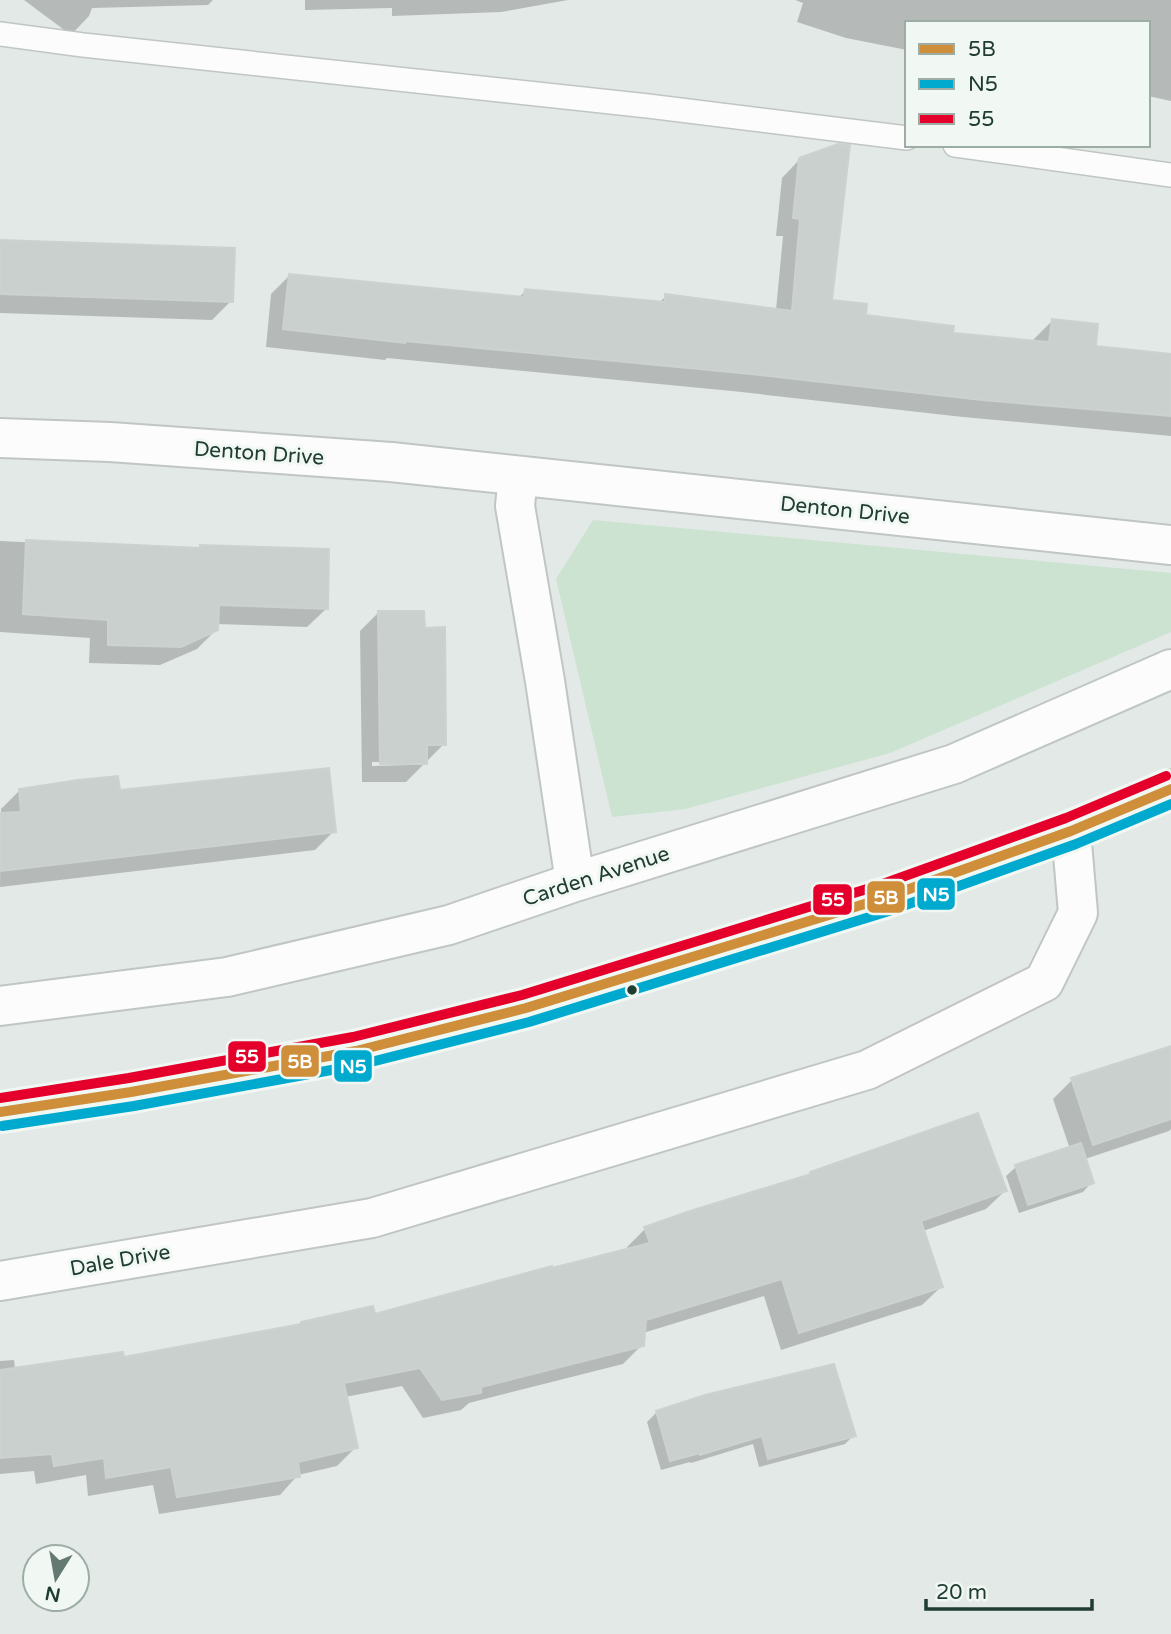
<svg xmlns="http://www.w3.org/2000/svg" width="1171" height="1634" viewBox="0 0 1171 1634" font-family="'Varela Round',sans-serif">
<rect width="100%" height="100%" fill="#e3e9e6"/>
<path fill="#cbe3d0" d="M593 520 1171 573V632L890 753 685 809 612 817 556 579Z"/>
<path fill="#0003" fill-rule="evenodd" d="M24 0H213L208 5 92 8 89 16 71 35Z
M305 0H568L501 12 392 16V8L305 10Z
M795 0H1171V101L1148 96V23H907V50L846 38 797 22 803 3Z
M800 159 830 302 864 317 952 335 1034 343V339L1052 321 1094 347 1171 355V436L963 417 732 391 387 358 385 360 266 347 271 294 289 276 518 298 526 291 659 303 666 296 776 310 783 236H776L782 178Z
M0 242 231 301 212 320 0 313Z
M0 541 198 550 201 547 326 609 307 627 216 624V630L197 649 160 665 89 663 90 638 0 632Z
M379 612 423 630 444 744 406 782H362L360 631ZM372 762H412L409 765 372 766Z
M20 790 118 792 334 831 315 850 0 887 1 809Z
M1171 1059V1129L1169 1131 1085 1159 1092 1182 1083 1192 1019 1213 1006 1176 1016 1167 1070 1149 1053 1099 1072 1080Z
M811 1173 1005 1191 986 1209 923 1231 941 1287 922 1305 781 1350 764 1296 643 1333 642 1345 623 1364 469 1403 461 1410 423 1418 402 1386 345 1397 356 1447 337 1466 298 1475 280 1495 159 1514 153 1485 88 1496 86 1475 36 1484 34 1471 0 1474V1361L14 1360 15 1369 122 1359 298 1326 301 1323 373 1316 628 1251 627 1247 645 1229 808 1176Z
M657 1412 854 1435 845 1444 759 1467 753 1444 691 1463 690 1462 661 1470 647 1422Z"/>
<path fill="#cad0cd" stroke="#cbd2cf" stroke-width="2" d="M838 144 850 145 832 300 867 304 866 315 954 326 953 333 1049 342 1052 319 1098 324 1096 346 1171 354V416L982 400 751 374 405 341V343L283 329 289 274 524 297 525 289 665 302V294L792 311 800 219 793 218 799 158Z
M0 240 235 248 233 302 0 294Z
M26 540 200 548V545L329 549 328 609 219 605 218 630 181 647 108 645V620L23 614Z
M378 611H424L425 628 445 627 446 745H427V764H380Z
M329 768 336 832 0 871V813L21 812 19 789 78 780 118 776 120 790Z
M1171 1046V1119L1093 1145 1071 1078Z
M978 1113 1007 1191 921 1221 943 1287 799 1333 782 1279 646 1320 644 1346 481 1387V1393L442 1400 420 1368 344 1383 358 1448 298 1462 300 1477 177 1497 171 1467 106 1478 104 1458 54 1466 52 1454 0 1458V1370L123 1352 124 1357 301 1324V1322L373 1306 375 1314 552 1266V1268L650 1243 644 1227 690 1211 811 1174 810 1172Z
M1081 1143 1094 1183 1028 1205 1015 1165Z
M834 1364 856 1436 768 1459 762 1436 700 1455V1453L670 1461 656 1411 705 1395Z"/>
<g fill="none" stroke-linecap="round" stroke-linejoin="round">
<g stroke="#c0c6c3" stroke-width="26">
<path id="lane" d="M0 34 83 45 648 106 907 138
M955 145 1171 175"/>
</g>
<g stroke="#c0c6c3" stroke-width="42">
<path id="street" d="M0 438 110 442 391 462 1171 545
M518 476 515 506 545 681 575 882
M0 1006 227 977 449 925 575 882 954 764 1171 669
M0 1281 372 1218 867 1070 1044 982 1078 913 1071 831"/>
</g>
<g stroke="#bec7c3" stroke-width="42">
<path id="secondary" d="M0 1112 131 1092 356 1051 526 1008 884 898 1071 831 1171 789"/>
</g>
<use href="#lane" stroke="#fbfcfb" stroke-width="23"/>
<use href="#street" stroke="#fbfcfb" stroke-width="38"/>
<use href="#secondary" stroke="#fbfcfb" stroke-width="38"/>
<g stroke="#f1f8f4" stroke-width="16">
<path id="bus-1" d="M0 1112 131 1092 356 1051 526 1008 884 898 1071 831 1171 789"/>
</g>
<g stroke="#f1f8f4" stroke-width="16">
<path id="bus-2" d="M2 1126 134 1106 359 1065 529 1022 889 911 1076 844 1171 804"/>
</g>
<g stroke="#f1f8f4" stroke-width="16">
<path id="bus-3" d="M0 1098 129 1078 353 1037 522 995 880 885 1066 818 1166 776"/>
</g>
<use href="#bus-1" stroke="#ce8e3a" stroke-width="10"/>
<use href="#bus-2" stroke="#00a9ce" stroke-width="10"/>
<use href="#bus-3" stroke="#e4002b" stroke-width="10"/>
</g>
<circle fill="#203d32" stroke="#f1f8f4" stroke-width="2.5" cx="632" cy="990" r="6"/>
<g text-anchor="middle" stroke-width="6" stroke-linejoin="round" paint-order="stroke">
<g font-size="21" fill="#203d32" stroke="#f1f8f4">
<text transform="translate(259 453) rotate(4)" y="7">Denton Drive</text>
<text transform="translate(845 510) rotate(6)" y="7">Denton Drive</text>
<text transform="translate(596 876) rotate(-18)" y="7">Carden Avenue</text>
<text transform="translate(120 1260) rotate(-10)" y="7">Dale Drive</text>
</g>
</g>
<g stroke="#f1f8f4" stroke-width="2.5">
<rect x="916" y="877" width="40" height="34" rx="7" fill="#00a9ce"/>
<rect x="866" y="880" width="40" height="34" rx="7" fill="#ce8e3a"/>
<rect x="812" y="883" width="41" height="33" rx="7" fill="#e4002b"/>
<rect x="227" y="1040" width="40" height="33" rx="7" fill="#e4002b"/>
<rect x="280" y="1044" width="40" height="34" rx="7" fill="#ce8e3a"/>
<rect x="333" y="1049" width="40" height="34" rx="7" fill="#00a9ce"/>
</g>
<g font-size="19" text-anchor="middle" font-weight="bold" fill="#fff">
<text x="936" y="901">N5</text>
<text x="886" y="904">5B</text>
<text x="833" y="906">55</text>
<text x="247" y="1063">55</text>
<text x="300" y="1068">5B</text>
<text x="353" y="1073">N5</text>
</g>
<rect x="905" y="21" width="245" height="126" fill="#f1f8f4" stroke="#9dada6" stroke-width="2"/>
<rect x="919" y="44" width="35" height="10" fill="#ce8e3a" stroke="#9dada6" stroke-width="2"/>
<text x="968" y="56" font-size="21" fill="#203d32">5B</text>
<rect x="919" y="79" width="35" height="10" fill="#00a9ce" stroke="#9dada6" stroke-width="2"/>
<text x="968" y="91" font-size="21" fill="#203d32">N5</text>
<rect x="919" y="114" width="35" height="10" fill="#e4002b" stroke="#9dada6" stroke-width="2"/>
<text x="968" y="126" font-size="21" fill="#203d32">55</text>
<g transform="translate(56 1578) rotate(191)"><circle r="33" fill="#f1f8f4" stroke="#9dada6" stroke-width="2"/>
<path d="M0-5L12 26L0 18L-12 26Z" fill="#647971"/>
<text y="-10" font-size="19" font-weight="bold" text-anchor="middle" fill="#203d32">N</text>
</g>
<path d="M926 1599v10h166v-10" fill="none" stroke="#203d32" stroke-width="3.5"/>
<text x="936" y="1599" font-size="21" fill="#203d32" stroke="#f1f8f4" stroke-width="5" paint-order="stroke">20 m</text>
</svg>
